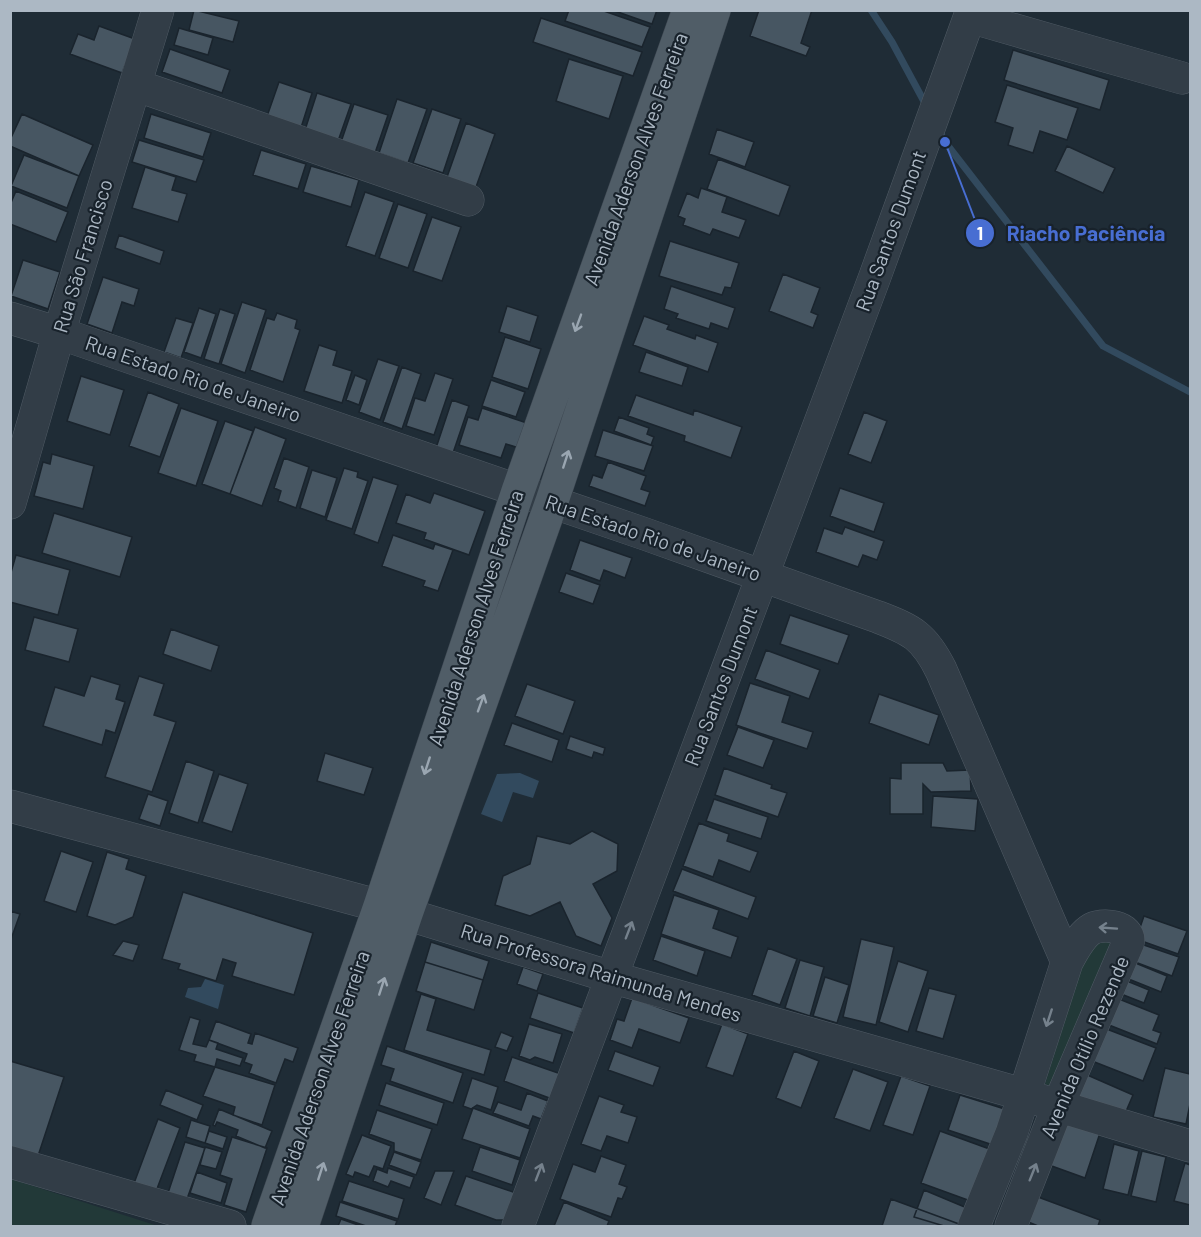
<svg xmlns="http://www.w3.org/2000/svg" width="1201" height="1237" viewBox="0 0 1201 1237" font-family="Barlow,sans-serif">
<rect width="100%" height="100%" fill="#1f2c36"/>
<path fill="#223938" d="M1117 940 1058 1090 1045 1084 1089 944Z
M11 1179 158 1226H11Z"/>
<path fill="#324a5e" d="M520 773 539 781 533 798 513 792 502 822 481 814 497 774Z
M205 979 224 985 218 1009 185 997 188 988 201 987Z"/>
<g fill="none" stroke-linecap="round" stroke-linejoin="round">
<path stroke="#324a5e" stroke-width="7" d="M871 10 892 42 927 107
M939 130 945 142 1103 346 1190 392"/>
</g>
<path fill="#475662" stroke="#1a242d" stroke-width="1.5" d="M194 10 239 21 233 42 189 30Z
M569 10H601L650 27 642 47 565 21Z
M612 10H657L652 24Z
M759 10H812L801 43 810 47 806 56 750 36Z
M541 18 642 52 633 76 533 42Z
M99 26 135 39 122 73 70 54 78 34 94 40Z
M179 28 213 38 208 55 174 45Z
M170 49 230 70 222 93 162 72Z
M1013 50 1109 80 1100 110 1004 80Z
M569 59 623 76 609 119 556 101Z
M279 82 312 93 299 134 265 122Z
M1007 85 1078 108 1067 140 1040 131 1033 153 1008 145 1013 128 995 122Z
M317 93 351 104 337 144 304 133Z
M397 99 427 109 408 163 379 153Z
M354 104 388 115 374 156 340 145Z
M432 109 461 119 443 173 413 163Z
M22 114 93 145 79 176 10 146V140Z
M151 114 211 133 203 157 144 138Z
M466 123 495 134 476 187 447 177Z
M717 129 754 142 745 167 709 154Z
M139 140 204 160 196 182 132 162Z
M1067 146 1115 168 1103 193 1055 171Z
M261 150 306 164 298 189 253 175Z
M24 155 79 176 67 208 11 186Z
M718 159 790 186 779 216 707 189Z
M311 166 359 180 351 207 303 192Z
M145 167 176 177 172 190 187 194 178 222 132 208Z
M701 188 727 197 722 212 746 220 739 238 713 229 710 235 683 225 685 219 678 216 687 193 698 198Z
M16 191 68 212 56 242 10 224V205Z
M365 192 394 202 375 256 346 246Z
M398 204 427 214 408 268 379 258Z
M432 217 461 227 442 281 413 271Z
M119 235 164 251 160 264 115 248Z
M670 241 739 263 731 288 725 287 722 295 659 276Z
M23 260 60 272 48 309 11 296Z
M783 274 820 288 811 312 818 315 813 328 769 311Z
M103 277 139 289 134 306 122 302 112 333 87 324Z
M671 286 735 308 728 329 711 323 709 329 676 318 678 314 664 309Z
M242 302 266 310 245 373 221 364Z
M507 306 538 316 530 342 499 332Z
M199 308 216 314 201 358 184 352Z
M220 309 235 314 219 364 204 359Z
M277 313 297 320 295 328 300 330 283 382 250 370 267 318 274 320Z
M644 316 669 325 667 329 695 339 696 335 718 343 708 372 633 345Z
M176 318 193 323 181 358 164 352Z
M505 337 541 349 528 389 492 377Z
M319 345 337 351 333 365 352 371 342 403 304 391Z
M646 352 688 367 682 386 639 372Z
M378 359 399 366 380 420 359 412Z
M402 367 421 374 402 429 383 422Z
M435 373 453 379 434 435 406 426 415 398 425 401Z
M355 375 367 380 359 405 346 400Z
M81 376 124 390 110 435 67 421Z
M491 380 525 392 516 417 482 406Z
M148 392 179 404 160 457 129 446Z
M636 395 693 415 694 410 742 427 731 458 684 441 685 436 628 416Z
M452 400 469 406 453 453 436 448Z
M181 408 218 421 196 486 158 473Z
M482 408 527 423 519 448 506 444 501 458 459 445 468 417 478 420Z
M864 412 887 421 871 463 848 454Z
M619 417 649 428 647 434 654 437 651 445 614 431Z
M225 421 253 431 230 494 202 484Z
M255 427 286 439 262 506 230 494Z
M603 430 653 446 644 471 595 456Z
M52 454 94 466 83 509 34 496 43 462 50 464Z
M284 458 309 467 296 508 278 501 281 491 274 488Z
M608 462 646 476 641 489 650 492 645 506 589 486 593 475 602 478Z
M344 468 358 472 357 477 368 481 352 529 326 520Z
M312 470 337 478 325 517 300 508Z
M373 477 398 485 378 543 354 534Z
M840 488 884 503 874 532 830 516Z
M434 493 485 511 469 555 424 539 426 533 396 523 406 494 430 503Z
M54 513 132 537 120 577 42 553Z
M845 527 884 541 877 560 863 555 858 567 816 552 824 528 842 534Z
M393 535 433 549 435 544 453 550 438 591 423 586 425 581 382 566Z
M580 540 632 558 625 578 604 570 600 581 570 570Z
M16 555 70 570 58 615 10 602V576Z
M566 573 600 585 593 604 559 592Z
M790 615 849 635 838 664 780 644Z
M34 617 78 629 69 662 25 650Z
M171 629 219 646 211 671 163 654Z
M766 650 820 670 809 699 755 679Z
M91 676 120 685 116 699 125 702 115 733 106 730 102 745 43 726 55 687 84 696Z
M139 676 164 684 154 715 176 722 152 792 105 777Z
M750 683 790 696 782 722 813 732 807 749 736 725Z
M527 684 575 701 563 734 515 716Z
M879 694 939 715 929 745 869 723Z
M512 723 559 740 552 762 504 745Z
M738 727 774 740 763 768 727 755Z
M570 736 605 748 603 755 594 752 592 758 566 749Z
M325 753 373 768 364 795 317 781Z
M186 761 214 771 198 823 169 813Z
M901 763H943L947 771 970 770 971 791 931 792 923 784V814H890V778L901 779Z
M724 768 772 785 771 788 787 793 778 817 715 795Z
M219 774 248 784 232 832 202 822Z
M148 794 168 801 160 826 139 819Z
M933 796 978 799 975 831 931 827Z
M714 799 768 817 761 839 706 821Z
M699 823 729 834 727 841 758 852 750 872 719 860 713 877 683 866Z
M592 831 618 844 617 871 593 884 612 918 601 946 576 936 560 902 530 916 495 905 503 876 530 864 537 836 570 844Z
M61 851 93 862 76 912 44 901Z
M107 852 129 859 126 869 146 876 133 917 115 925 87 916Z
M682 869 756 897 748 919 673 891Z
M183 892 313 933 294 995 232 976 236 963 223 959 216 981 178 969 180 964 162 959Z
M674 895 719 910 713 928 738 937 731 958 661 934Z
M10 911 20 914 10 942Z
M1144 916 1187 931 1178 954 1136 939Z
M661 936 705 951 697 976 653 960Z
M861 939 894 947 876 1025 843 1017Z
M123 941 139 945 133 961 113 955Z
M431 942 489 961 483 980 425 962Z
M1141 944 1179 957 1172 976 1135 962Z
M768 948 797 959 780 1005 752 995Z
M800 960 824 967 810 1016 785 1008Z
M898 961 928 971 908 1032 879 1022Z
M425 962 483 980 474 1010 416 991Z
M1133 962 1167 976 1161 992 1126 978Z
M523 967 543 974 537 991 517 984Z
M825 977 849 985 837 1023 813 1016Z
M1127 981 1149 990 1144 1003 1121 994Z
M929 988 956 995 943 1039 916 1031Z
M538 993 583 1008 574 1033 530 1018Z
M421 994 436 999 427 1030 491 1050 484 1075 404 1050Z
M632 998 689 1018 680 1043 639 1029 632 1048 610 1040 617 1019 624 1021Z
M1119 999 1159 1015 1153 1030 1161 1033 1157 1044 1109 1025Z
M190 1017 200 1020 193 1044 206 1047 209 1040 218 1043 216 1049 243 1058 240 1066 217 1059 215 1067 194 1061 196 1055 179 1050Z
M216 1021 251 1034 248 1043 252 1044 255 1033 298 1048 293 1062 285 1059 276 1083 249 1073 252 1065 244 1062 247 1054 209 1040Z
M529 1024 562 1034 553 1063 535 1057 530 1060 519 1056Z
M722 1024 748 1034 733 1076 706 1067Z
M1104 1028 1156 1048 1143 1081 1092 1061Z
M501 1032 513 1037 507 1051 495 1047Z
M387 1046 463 1073 453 1103 390 1081 394 1069 381 1065Z
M615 1051 660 1067 653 1086 608 1070Z
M794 1051 819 1061 801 1108 776 1098Z
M512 1057 561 1074 552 1099 504 1081Z
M10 1061 64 1077 37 1159 10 1151Z
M215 1067 275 1085 262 1125 233 1115 235 1107 203 1096Z
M1165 1068 1190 1074V1104L1186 1124 1153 1117Z
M853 1069 888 1082 870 1131 834 1118Z
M1085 1074 1133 1095 1124 1116 1075 1096Z
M901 1076 930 1086 913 1135 883 1125Z
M472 1078 498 1087 491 1110 477 1105 471 1109 463 1106Z
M386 1083 444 1103 437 1125 379 1105Z
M166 1090 203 1105 197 1120 160 1105Z
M527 1093 548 1101 541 1119 533 1116 529 1126 493 1113 498 1102 521 1110Z
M960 1095 1011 1111 999 1147 948 1130Z
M599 1096 624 1105 621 1112 637 1117 628 1143 607 1136 601 1151 581 1144Z
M473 1108 530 1129 520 1158 462 1139Z
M219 1109 272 1131 265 1148 236 1136 238 1130 217 1122 215 1126 213 1125Z
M377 1110 432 1129 421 1160 394 1151V1143L369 1134Z
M158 1119 180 1128 155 1194 133 1186Z
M191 1120 210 1126 205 1143 186 1137Z
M1064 1121 1100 1133 1085 1178 1049 1165Z
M209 1131 227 1137 223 1149 205 1143Z
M940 1131 995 1151 976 1203 921 1183Z
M362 1135 391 1146 383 1169 374 1166 369 1177 355 1172 353 1177 346 1174Z
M232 1137 267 1148 246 1212 224 1205 232 1179 220 1175Z
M185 1142 205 1148 187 1199 168 1193Z
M1114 1144 1139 1151 1128 1195 1103 1189Z
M205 1147 222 1152 216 1169 200 1165Z
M480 1147 520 1160 512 1185 472 1171Z
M1142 1151 1166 1157 1156 1202 1131 1196Z
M394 1152 421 1162 416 1175 389 1165Z
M601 1156 626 1165 619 1184 627 1187 622 1199 618 1198 611 1217 560 1199 573 1164 595 1172Z
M1185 1163 1190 1165V1205L1174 1201Z
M388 1168 414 1177 410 1188 391 1181 388 1187 373 1181 377 1169 387 1173Z
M435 1171H454L441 1205 424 1198Z
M197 1172 227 1183 221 1203 190 1193Z
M466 1176 516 1193 504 1220H496L455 1205Z
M349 1181 404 1199 398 1219 342 1201Z
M924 1190 967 1208 960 1226H944L914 1217Z
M1038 1197 1100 1220 1098 1226H1038L1026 1221Z
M891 1199 959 1224 958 1226H882Z
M340 1202 397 1221 395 1226H366L336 1216Z
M564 1202 609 1221 607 1226H554Z
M341 1219 361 1226H338Z"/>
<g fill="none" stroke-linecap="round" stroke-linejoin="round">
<g stroke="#505b65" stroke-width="33">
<path id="minor" d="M970 17 1182 78
M135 85 468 200
M10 318 59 333 645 534 878 617C912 630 924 636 941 670L1067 962
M10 503 59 333 158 10
M10 806 380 906 611 977 1025 1095 1058 1106 1190 1146
M10 1162 230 1226
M518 1226 874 279 972 10
M974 1226 1012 1132 1067 962C1073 951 1080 937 1090 930 1101 922 1132 926 1128 943L1058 1106 1011 1226"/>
</g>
<g stroke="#3c4650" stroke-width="34">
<path id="major" d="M268 1226 380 906 518 491 689 10
M302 1226 406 914 552 501 714 10"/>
</g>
<use href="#minor" stroke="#323d47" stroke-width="32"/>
<use href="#major" stroke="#505d67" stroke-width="33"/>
</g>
<defs><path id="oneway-shaft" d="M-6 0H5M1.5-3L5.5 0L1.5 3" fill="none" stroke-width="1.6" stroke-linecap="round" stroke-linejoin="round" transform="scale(1.5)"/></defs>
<g stroke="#9aa6b1">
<use href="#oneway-shaft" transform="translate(578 323) rotate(110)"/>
<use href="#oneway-shaft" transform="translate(566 459) rotate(-72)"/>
<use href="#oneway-shaft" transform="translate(481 703) rotate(-70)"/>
<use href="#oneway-shaft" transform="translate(427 766) rotate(108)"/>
<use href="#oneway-shaft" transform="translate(382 986) rotate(-72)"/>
<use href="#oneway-shaft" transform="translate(321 1171) rotate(-72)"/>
</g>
<g stroke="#75818c">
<use href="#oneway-shaft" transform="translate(1108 928) rotate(-176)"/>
<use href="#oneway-shaft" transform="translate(629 930) rotate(-69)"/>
<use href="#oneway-shaft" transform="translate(1049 1018) rotate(108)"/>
<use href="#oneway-shaft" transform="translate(539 1172) rotate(-69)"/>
<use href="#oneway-shaft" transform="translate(1033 1172) rotate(-68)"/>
</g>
<g text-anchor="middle" stroke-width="4.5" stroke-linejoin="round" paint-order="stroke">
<g font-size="20" fill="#acb8c4" stroke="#18222b">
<text transform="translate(636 159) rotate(-70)" y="7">Avenida Aderson Alves Ferreira</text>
<text transform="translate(891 231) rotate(-70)" y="7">Rua Santos Dumont</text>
<text transform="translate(83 256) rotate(-73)" y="7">Rua São Francisco</text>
<text transform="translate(193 379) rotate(19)" y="7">Rua Estado Rio de Janeiro</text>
<text transform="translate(653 538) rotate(19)" y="7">Rua Estado Rio de Janeiro</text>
<text transform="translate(476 618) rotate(-72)" y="7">Avenida Aderson Alves Ferreira</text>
<text transform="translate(721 686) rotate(-69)" y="7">Rua Santos Dumont</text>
<text transform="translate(601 973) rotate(17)" y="7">Rua Professora Raimunda Mendes</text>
<text transform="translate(1085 1047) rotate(-67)" y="7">Avenida Otílio Rezende</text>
<text transform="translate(320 1078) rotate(-71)" y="7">Avenida Aderson Alves Ferreira</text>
</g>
</g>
<path fill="none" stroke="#486ed2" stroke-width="2" d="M945 142L980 233"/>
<g fill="#486ed2" stroke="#18222b" stroke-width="2">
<circle cx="945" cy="142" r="6"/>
<circle cx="980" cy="233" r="15"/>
</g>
<g font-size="18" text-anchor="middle" font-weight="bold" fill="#fff">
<text x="980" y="240">1</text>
</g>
<g font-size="21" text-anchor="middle" font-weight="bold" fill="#486ed2" stroke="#18222b" stroke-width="4.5" stroke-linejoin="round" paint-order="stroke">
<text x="1086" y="241">Riacho Paciência</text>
</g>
<rect width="1201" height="1237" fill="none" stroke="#acb8c4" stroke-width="24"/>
</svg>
